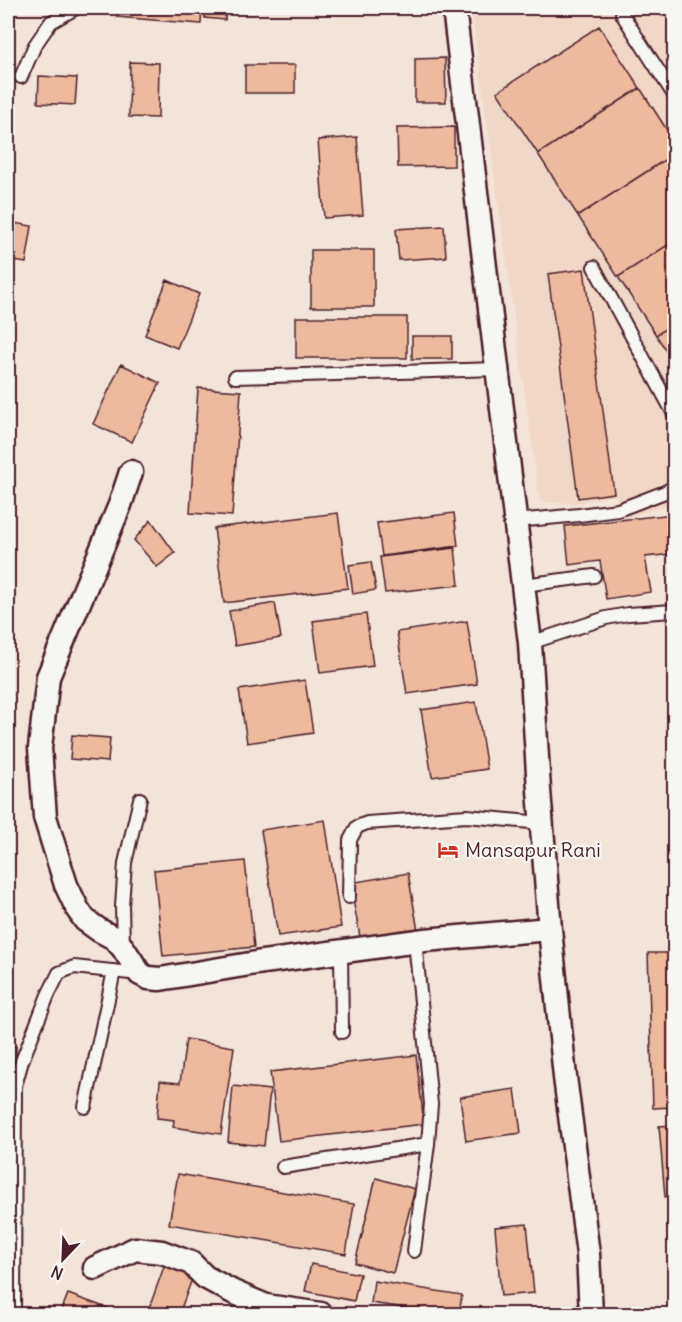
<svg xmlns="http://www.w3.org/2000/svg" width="682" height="1322" viewBox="0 0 682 1322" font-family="Delius,sans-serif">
<rect width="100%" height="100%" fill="#f3e4d9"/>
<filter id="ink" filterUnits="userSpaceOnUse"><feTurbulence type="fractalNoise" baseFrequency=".0167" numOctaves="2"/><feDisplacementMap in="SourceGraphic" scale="12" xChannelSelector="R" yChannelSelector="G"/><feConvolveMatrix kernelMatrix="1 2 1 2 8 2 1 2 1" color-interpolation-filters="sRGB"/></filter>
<g filter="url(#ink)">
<path fill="#f1d7c7" d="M471 8H674V503L617 521V495L575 503 540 502Z"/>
<path fill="#edba9e" stroke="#4a1f2b" stroke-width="1.5" d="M8 8H14L8 54Z
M118 8H202L201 24 117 17Z
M206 8H226L225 20 205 18Z
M599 26 640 88 538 154 497 92Z
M445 58 446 102H415V59Z
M130 62 159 63 158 118 129 117Z
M245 65H295V93H245Z
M39 76 77 78 75 105 38 103Z
M640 88 674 141V154L578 216 538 154Z
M454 127V166L398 167 397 128Z
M357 137 363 215 324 218 318 140Z
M674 154V241L618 277 578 216Z
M8 222 32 226 26 263 8 260Z
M444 226 446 257 399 260 396 229Z
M674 241V323L656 335 618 277Z
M311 250H374V307H311Z
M584 269 614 493 578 498 548 274Z
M167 280 199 294 177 348 145 335Z
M296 317H407V358H296Z
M674 323V363L656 335Z
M412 336H452V359H412Z
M121 364 160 383 132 442 93 424Z
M198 388 241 391 232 516 190 513Z
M338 513 348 588 224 603 214 528Z
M454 513 458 546 382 556 377 523Z
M674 514V554L645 557 651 592 606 599 600 561 569 565 565 526Z
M151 520 175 553 157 567 134 540Z
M455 548 459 585 385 593 380 557Z
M371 562 376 590 353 594 349 565Z
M275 603 281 638 235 646 229 611Z
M366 614 373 666 320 673 313 621Z
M467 621 477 684 407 694 397 632Z
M305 680 313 733 247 743 239 690Z
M476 702 487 769 432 777 421 710Z
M72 735 110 738 108 762 70 759Z
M325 820 341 927 278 936 261 830Z
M245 861 254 947 163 956 154 870Z
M408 873 418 931 361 942 350 883Z
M648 953H674V1107L653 1108Z
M186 1039 234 1047 221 1134 173 1127 174 1120 157 1118 160 1081 180 1083Z
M8 1046H16L15 1073H8Z
M416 1055 424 1124 279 1141 270 1072Z
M233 1086 270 1090 264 1146 228 1142Z
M515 1089 521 1133 466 1141 460 1097Z
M674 1125V1196L665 1197 659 1126Z
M178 1174 354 1204 346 1254 169 1224Z
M376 1178 415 1189 393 1273 355 1263Z
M527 1224 534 1293 501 1296 495 1227Z
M166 1261 195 1271 179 1314H147Z
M311 1264 360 1274 354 1301 305 1291Z
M374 1281 462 1295 459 1314H447L371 1303Z
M68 1294 124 1314H60Z"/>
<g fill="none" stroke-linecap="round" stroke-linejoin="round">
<g stroke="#4a1f2b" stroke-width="16">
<path id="service" d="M622 14 674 95
M21 77 35 45 51 22 76 8
M594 267 674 414
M235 377 497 369
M516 521 579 515 618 510 665 492 674 487
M523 585 594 576
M530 643 606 618 628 614 674 611
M349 897 350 840 357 827 367 823 467 816 541 823
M123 946 122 906 125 863 140 799
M341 951 342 1032
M85 1107 114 971
M283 1167 428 1144
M414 1251 428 1144 431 1104 415 941
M14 1314 15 1086 22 1061 48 995 59 973 74 967 140 974"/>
</g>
<g stroke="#4a1f2b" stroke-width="27">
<path id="minor" d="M454 8 530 643 539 790 550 929 565 1077 588 1254 591 1314
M131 472 120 505 48 677 40 748 45 817 66 885 78 910 85 920 99 930 114 938 123 948 140 974 148 978 160 979 256 963 425 940 550 929
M95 1268 135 1249 162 1252 191 1263 205 1277 233 1292 266 1306 321 1314"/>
</g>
<use href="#service" stroke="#f6f6f2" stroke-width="12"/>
<use href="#minor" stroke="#f6f6f2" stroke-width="22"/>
</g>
</g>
<defs>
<g id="hotel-bare" transform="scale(1.62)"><path d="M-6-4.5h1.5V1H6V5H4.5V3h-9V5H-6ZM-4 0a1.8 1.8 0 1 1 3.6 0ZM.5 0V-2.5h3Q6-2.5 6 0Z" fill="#c8321e" stroke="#f6f6f2" stroke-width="2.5" paint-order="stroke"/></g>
</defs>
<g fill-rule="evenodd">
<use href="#hotel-bare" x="448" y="850"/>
</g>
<g text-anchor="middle" stroke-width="4.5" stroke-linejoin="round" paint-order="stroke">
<g font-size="20" fill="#4a1f2b" stroke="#f6f6f2" text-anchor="start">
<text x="465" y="857">Mansapur Rani</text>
</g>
</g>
<rect width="682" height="1322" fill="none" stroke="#f6f6f2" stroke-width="30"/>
<rect x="15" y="15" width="652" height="1292" fill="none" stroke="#4a1f2b" stroke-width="2" filter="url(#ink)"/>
<g transform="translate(63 1259) rotate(203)" stroke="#f6f6f2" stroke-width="4.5" paint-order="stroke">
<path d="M0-4.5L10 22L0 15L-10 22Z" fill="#4a1f2b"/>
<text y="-9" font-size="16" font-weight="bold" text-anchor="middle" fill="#4a1f2b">N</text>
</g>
</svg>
